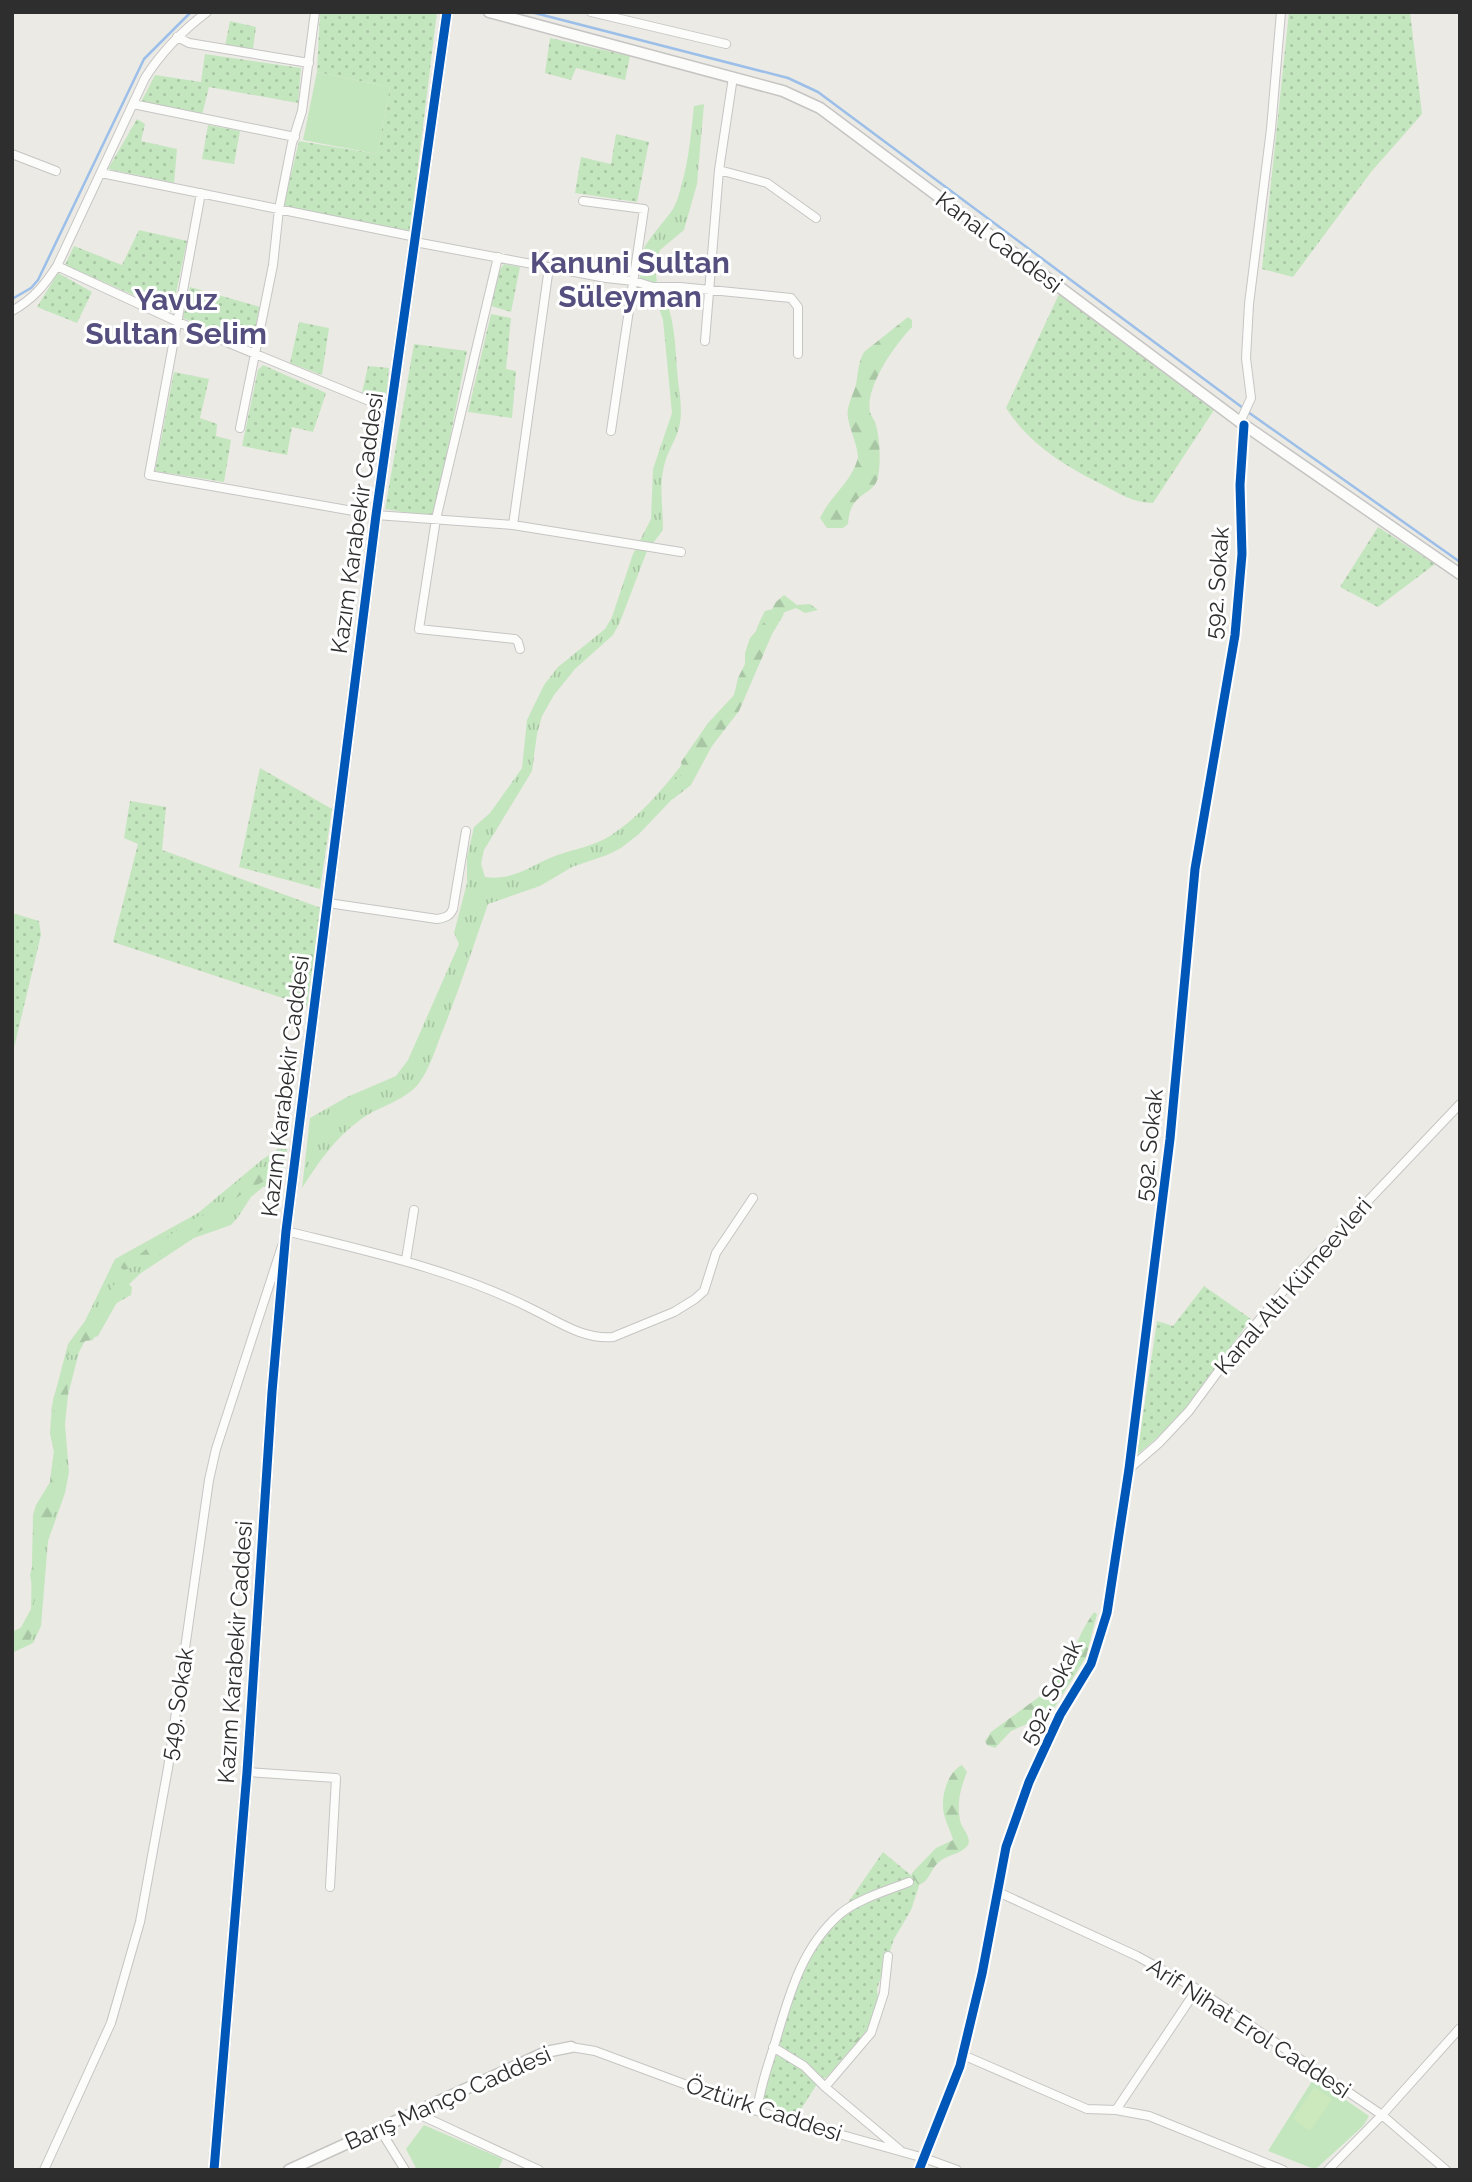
<svg xmlns="http://www.w3.org/2000/svg" width="1472" height="2182" viewBox="0 0 1472 2182" font-family="Raleway,sans-serif">
<defs>
<pattern id="grass-tufts" width="24" height="20" patternUnits="userSpaceOnUse" patternTransform="scale(1.75)"><rect width="24" height="20" fill="#c4e6bf"/><path d="M3 7l-1-3M5 7V3M7 7l1-3M15 17l-1-3M17 17v-4M19 17l1-3" fill="none" stroke="#a9c6a4"/></pattern>
<pattern id="forest-firs" width="22" height="20" patternUnits="userSpaceOnUse" patternTransform="scale(1.75)"><rect width="22" height="20" fill="#c4e6bf"/><path d="M5 1l3.5 6h-7zM16 11l3.5 6h-7z" fill="#a9c6a4"/></pattern>
<pattern id="garden-dots" width="8" height="8" patternUnits="userSpaceOnUse" patternTransform="scale(1.75)"><rect width="8" height="8" fill="#c4e6bf"/><path d="M2 2h.1M6 6h.1" fill="none" stroke="#a9c6a4" stroke-width="1.8" stroke-linecap="round"/></pattern>
</defs>
<rect width="100%" height="100%" fill="#ebeae4"/>
<path fill="url(#grass-tufts)" d="M704 104 697 184 684 230 660 250 654 265 657 281 647 286C621 264 658 230 671 212 676 205 679 195 681 187 689 160 691 133 694 106Z
M662 289C674 316 675 340 677 369 678 387 683 405 680 423 678 436 670 447 666 459 658 482 663 506 663 530L647 551 620 622 613 635 575 669 554 695 542 716 537 734 532 771 484 850 481 864 485 877C514 881 531 865 555 856 574 849 594 846 610 836 650 810 680 767 708 730 720 716 734 698 741 681 750 658 752 633 765 611L773 609 784 614 677 794 639 834 621 848 607 855 572 867 540 886 488 904C472 950 457 996 439 1040 434 1054 428 1071 419 1083 404 1102 378 1106 360 1120 334 1139 319 1162 302 1188L310 1118 347 1097 396 1076 408 1060 459 944 454 933 467 883V857L474 827 490 813 522 768 527 720 544 685 558 667 605 629 612 617 633 554 651 519 653 469 672 413 663 320 653 291Z
M278 1149H287L283 1186 263 1187 251 1197 238 1217 231 1225 194 1238 141 1273 125 1288 98 1336 85 1341 79 1352 68 1395 65 1424 69 1472 65 1493 48 1541 41 1626 33 1643 12 1653V1632L20 1629 31 1609 33 1515 50 1482 54 1451 50 1433 52 1405 68 1344 85 1321 115 1259 198 1213 263 1159Z"/>
<path fill="url(#forest-firs)" d="M908 317 912 320V327C895 345 865 386 870 412 871 416 874 419 875 422 880 436 881 462 878 477 874 497 850 490 848 524L843 528H827L820 518C830 496 853 481 858 457 857 443 850 431 848 418 846 409 851 399 854 391 859 378 856 366 864 352Z
M784 595 797 605 810 604 818 610 805 613 796 608 785 612 779 618 739 711 712 746 691 785 673 799 668 797 665 790 668 785 684 773 681 762 708 723 734 695 738 678 745 664V653L750 638 766 620 776 602Z
M277 1159 282 1163 280 1174 250 1188 235 1199 230 1195C232 1176 266 1170 277 1159Z
M200 1215 208 1216 212 1221 211 1225 143 1264 124 1270 118 1266 123 1257 130 1260 135 1259 153 1243 167 1237Z
M123 1279 132 1287 131 1295 113 1305 108 1311 104 1301 110 1295 112 1286Z
M87 1330 95 1335 93 1340 85 1341 73 1355H68L67 1348C73 1341 76 1331 87 1330Z
M70 1369 65 1408 57 1434 61 1455V1479L54 1513 43 1530 41 1545 37 1594 41 1622 30 1639 12 1650V1632L24 1626 35 1600 30 1575 34 1560 33 1515 36 1505 50 1482 54 1451 50 1433 55 1418 53 1399 61 1376 64 1371Z
M1094 1612 1097 1614 1086 1657 1054 1708 1045 1716 1011 1731 995 1748 987 1745 985 1741 991 1732 1054 1686 1065 1666 1075 1655C1075 1641 1086 1624 1094 1612Z
M962 1765 967 1772C960 1790 957 1802 960 1820 961 1828 972 1837 968 1845 961 1855 947 1854 939 1862 930 1869 930 1882 918 1885L911 1878 912 1873 936 1848 953 1840C951 1832 946 1823 944 1814 940 1799 947 1772 962 1765Z
M873 1976C888 2016 867 2031 842 2059 836 2066 833 2076 823 2079L820 2074Z"/>
<path fill="#c4e6bf" d="M317 72 390 87 377 154 303 140Z
M1314 2078 1369 2116 1363 2126 1318 2167 1314 2169 1268 2151Z
M424 2125 503 2159 498 2170H417L406 2149Z"/>
<path fill="url(#garden-dots)" d="M320 12H437L410 232 286 207 284 204 299 141 377 154 390 87 317 72Z
M1289 12H1410L1422 114 1371 172 1293 277 1262 269Z
M230 21 256 27 253 49 225 46Z
M550 38 630 56 625 80 576 68 571 80 545 73Z
M205 54 301 68 298 103 209 87 202 115 141 102 155 75 201 82Z
M137 119 145 124 141 141 177 149 174 183 108 169Z
M208 125 240 131 234 164 202 159Z
M616 134 649 142 637 202 575 193 581 157 611 164Z
M139 230 187 241 172 312 65 265 74 246 122 265Z
M504 264 520 267 511 312 491 306 498 272Z
M58 273 92 292 77 323 37 307Z
M190 287 260 307 251 346 183 318Z
M1059 294 1214 410 1153 503C1134 503 1120 494 1103 485 1065 466 1030 445 1006 408Z
M491 314 511 318 506 369 516 371 512 418 468 412Z
M299 322 329 328 322 375 290 363Z
M414 344 467 351 444 469 432 517 385 509Z
M263 365 326 393 313 432 292 427 287 455 242 446 258 370Z
M368 366 389 368 386 401 362 393Z
M174 372 209 379 200 418 217 424 216 436 231 440 224 482 155 471Z
M1378 527 1435 564 1378 607 1340 587Z
M260 768 332 809 320 889 239 867Z
M130 801 166 807 162 850 321 908 307 1006 113 942 138 844 124 838Z
M12 913 39 921 41 935 12 1056Z
M1204 1286 1251 1319 1175 1422 1137 1455 1157 1321 1173 1326Z
M883 1852 913 1877 919 1886 911 1910 894 1939 862 2033 824 2073 796 2117 766 2105 763 2097 797 1985 812 1955Z"/>
<path fill="#cce9bd" d="M1314 2087 1332 2099 1310 2131 1293 2119Z"/>
<g fill="none" stroke-linecap="round" stroke-linejoin="round">
<path stroke="#9cbfe9" stroke-width="2.5" d="M531 12 788 78 818 92 1243 408
M12 299 31 288 38 280 144 59 191 12
M1248 412 1460 562"/>
<g stroke="#c6c5c4" stroke-width="10">
<path id="minor" d="M591 12 726 44
M177 37 189 43 309 63
M133 104 295 137
M12 154 56 171
M719 170 767 183 816 218
M101 173 416 237
M201 193 149 475 376 515 513 525 681 552
M583 201 644 209 611 431
M415 242 606 278 634 281 653 287H680L791 298 798 307V354
M498 257 436 519 419 629 515 639 518 642 520 649
M57 266 178 322 391 410
M12 311C33 299 44 286 57 266L145 78C162 51 182 31 207 12
M705 341 719 170 733 77
M1240 422 1251 398 1246 358 1249 304 1271 129 1281 12
M240 428 273 265 279 209 292 143 302 111 315 12
M513 525 549 267
M328 903 437 919C445 918 450 916 453 909L466 831
M286 1233V1231C370 1252 455 1270 532 1309 557 1321 584 1340 613 1337L674 1312 695 1299 704 1291 716 1253 753 1198
M406 1260 414 1210
M1129 1469 1159 1443 1189 1411 1234 1350 1291 1282 1460 1104
M247 1772 336 1778 330 1887
M998 1892 1137 1956 1197 1989 1382 2115 1446 2170
M888 1956 884 1993 871 2033 825 2087 900 2150
M571 2047 595 2051 757 2111 924 2158 957 2170
M773 2047 804 2066 825 2087
M963 2055 1087 2109 1116 2110 1149 2116 1283 2170
M1116 2110 1197 1989
M757 2111C760 2087 768 2065 775 2043 789 1996 801 1948 840 1914 856 1900 888 1890 909 1882
M414 2112 539 2170
M379 2128 405 2170
M44 2170 111 2023 140 1922 168 1768 209 1480 216 1449 282 1246
M919 2170 960 2066 982 1974 1006 1847 1029 1782 1060 1715 1091 1664 1107 1613 1129 1469 1170 1139 1195 869 1235 635 1242 554 1240 485 1244 425
M1328 2170 1382 2115 1460 2028"/>
</g>
<g stroke="#c6c5c4" stroke-width="13">
<path id="tertiary" d="M489 12 783 91 820 108 1240 422 1460 574
M214 2170 247 1772 272 1392 286 1231 376 515 447 12
M289 2170 546 2052 571 2047"/>
</g>
<use href="#minor" stroke="#fcfcfb" stroke-width="8"/>
<use href="#tertiary" stroke="#fcfcfb" stroke-width="10"/>
<g stroke="#fff" stroke-width="13">
<path id="cycleway" d="M214 2170 247 1772 272 1392 286 1231 376 515 447 12
M919 2170 960 2066 982 1974 1006 1847 1029 1782 1060 1715 1091 1664 1107 1613 1129 1469 1170 1139 1195 869 1235 635 1242 554 1240 485 1244 425"/>
</g>
<use href="#cycleway" stroke="#0057b8" stroke-width="9"/>
</g>
<g text-anchor="middle" stroke-width="6" stroke-linejoin="round" paint-order="stroke">
<g font-size="23" fill="#2e2e2e" stroke="#fff">
<text transform="translate(999 242) rotate(37)" y="8">Kanal Caddesi</text>
<text transform="translate(357 523) rotate(-82)" y="8">Kazım Karabekir Caddesi</text>
<text transform="translate(1217 583) rotate(-86)" y="8">592. Sokak</text>
<text transform="translate(285 1086) rotate(-83)" y="8">Kazım Karabekir Caddesi</text>
<text transform="translate(1149 1145) rotate(-84)" y="8">592. Sokak</text>
<text transform="translate(1293 1286) rotate(-49)" y="8">Kanal Altı Kümeevleri</text>
<text transform="translate(235 1652) rotate(-86)" y="8">Kazım Karabekir Caddesi</text>
<text transform="translate(1051 1692) rotate(-64)" y="8">592. Sokak</text>
<text transform="translate(177 1704) rotate(-81)" y="8">549. Sokak</text>
<text transform="translate(1249 2028) rotate(33)" y="8">Arif Nihat Erol Caddesi</text>
<text transform="translate(448 2098) rotate(-24)" y="8">Barış Manço Caddesi</text>
<text transform="translate(764 2109) rotate(18)" y="8">Öztürk Caddesi</text>
</g>
<g font-size="30" font-weight="bold" fill="#544f7e" stroke="#fff">
<text x="630" y="273">Kanuni Sultan<tspan x="630" dy="34">Süleyman</tspan></text>
<text x="176" y="310">Yavuz<tspan x="176" dy="34">Sultan Selim</tspan></text>
</g>
</g>
<rect width="1472" height="2182" fill="none" stroke="#2e2e2e" stroke-width="28"/>
</svg>
